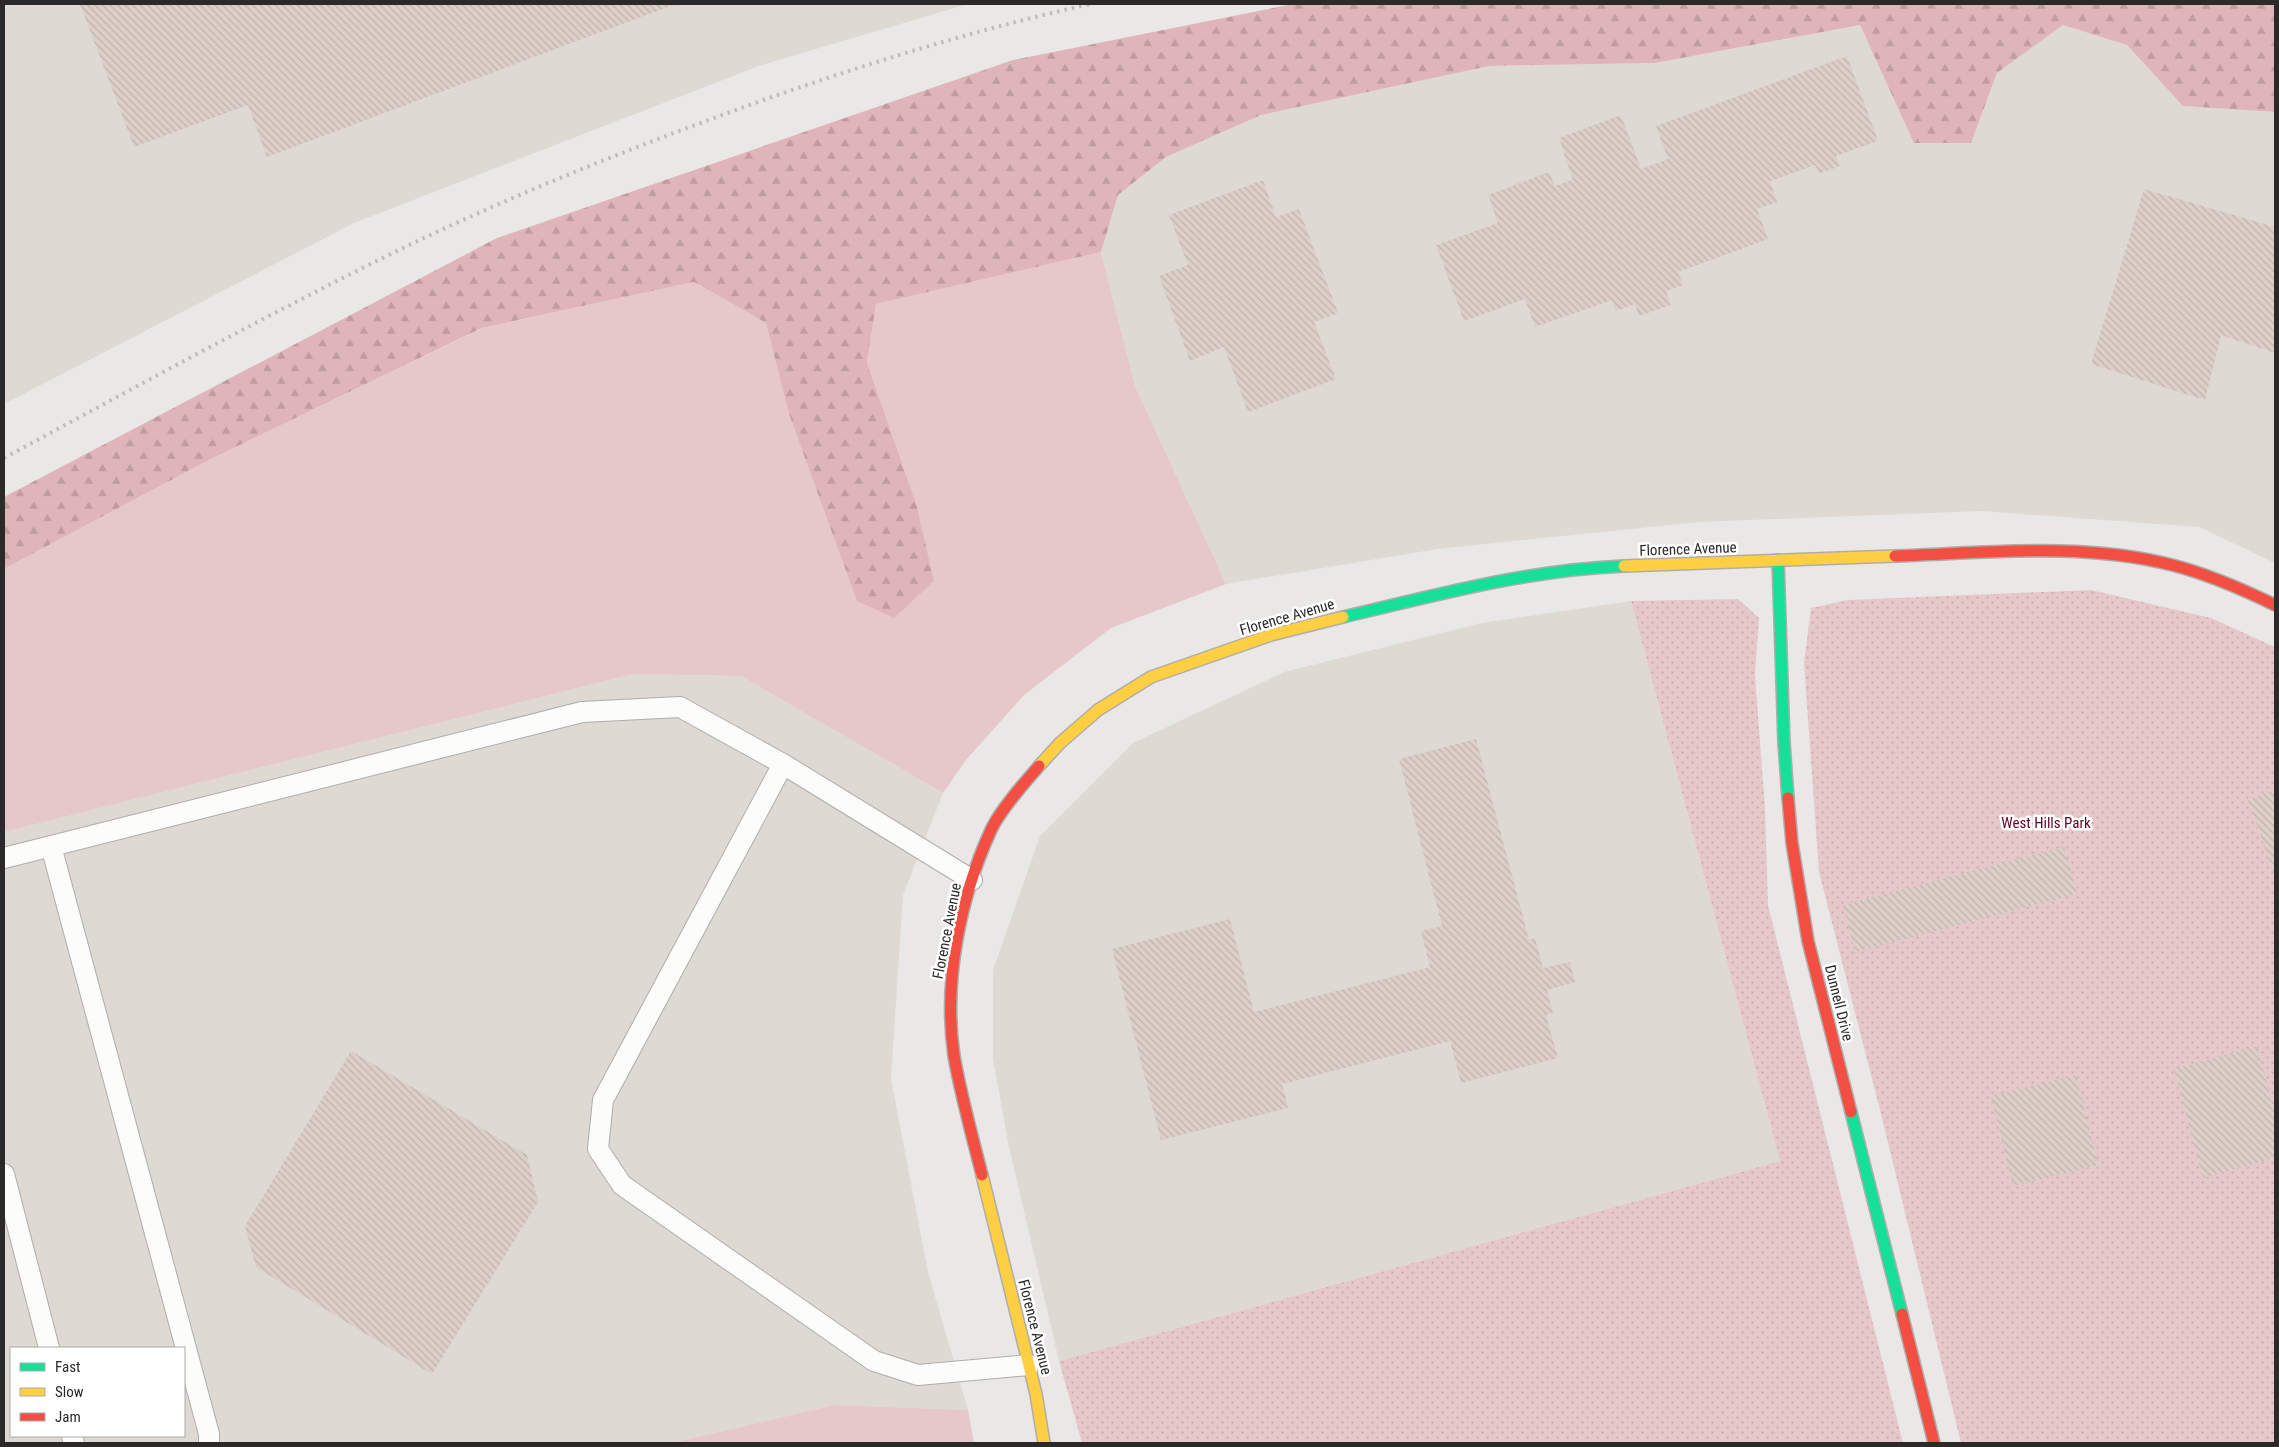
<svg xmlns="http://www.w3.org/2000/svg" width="2279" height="1447" viewBox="0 0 2279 1447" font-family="'Roboto Condensed',sans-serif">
<defs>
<pattern id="forest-firs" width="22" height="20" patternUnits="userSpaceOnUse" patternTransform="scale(1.25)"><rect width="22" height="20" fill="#e0b5b9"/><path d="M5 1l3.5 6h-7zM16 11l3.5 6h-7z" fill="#c09c9f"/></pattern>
<pattern id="park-dots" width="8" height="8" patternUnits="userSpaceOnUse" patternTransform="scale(1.25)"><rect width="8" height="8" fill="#e7c8ca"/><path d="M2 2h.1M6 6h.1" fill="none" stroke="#c6acae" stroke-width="1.8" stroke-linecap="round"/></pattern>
<pattern id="building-back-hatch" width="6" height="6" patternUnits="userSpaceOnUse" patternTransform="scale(1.25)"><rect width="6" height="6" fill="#ddcfc8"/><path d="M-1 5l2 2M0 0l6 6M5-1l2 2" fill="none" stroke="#beb2ac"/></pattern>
</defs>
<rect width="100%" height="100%" fill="#eae8e6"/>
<path fill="#ded9d2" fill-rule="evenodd" d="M4 4H968L759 66 354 223 4 404Z
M1860 25 1914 142 1971 143 1997 73 2063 25 2127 45 2183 106 2275 112V563L2199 527 1981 511 1699 522 1437 549 1226 584 1135 386 1101 252 1118 195 1166 157 1261 115 1489 66 1655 63Z
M1631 601 1780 1161 1059 1361 1009 1147 993 1059V970L1040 836 1133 743 1284 672 1482 623Z
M633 674 741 676 943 793 903 895 891 1079 928 1272 968 1410 834 1405 672 1443H4V832ZM11 1348H184V1436H11Z"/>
<path fill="#e7c8ca" d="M1101 252 1135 386 1226 584 1111 628 1024 695 966 760 943 793 741 676 633 674 4 832V569L207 461 483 328 694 282 766 323 788 411 934 581 917 506 867 363 876 304Z
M834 1405 968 1410 974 1443H672Z"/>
<path fill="url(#forest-firs)" d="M1293 4H2275V112L2183 106 2127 45 2063 25 1997 73 1971 143H1914L1860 25 1655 63 1489 66 1261 115 1166 157 1118 195 1101 252 876 304 867 363 917 506 934 581 894 618 857 601 788 411 766 323 694 282 482 328 207 461 4 569V497L497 238 1013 60Z"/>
<path fill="url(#park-dots)" d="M2091 590 2211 618 2275 647V1443H1961L1881 1114 1819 872 1804 663 1811 608 1848 600Z
M1738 599 1759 618 1755 675 1765 808 1768 905 1903 1443H1082L1059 1361 1780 1161 1631 601Z"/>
<path fill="url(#building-back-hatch)" d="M80 4H676L267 157 248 105 134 147Z
M1847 56 1878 141 1836 156 1840 166 1818 174 1815 165 1770 181 1777 202 1757 209 1768 239 1678 272 1683 285 1666 291 1671 305 1639 316 1635 304 1616 311 1612 300 1535 327 1525 299 1464 321 1436 245 1498 223 1488 195 1549 172 1555 186 1573 180 1559 138 1621 115 1641 169 1668 159 1656 126Z
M1263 180 1276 217 1299 209 1338 313 1314 322 1336 379 1248 412 1224 347 1190 361 1159 276 1188 265 1169 215Z
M2144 189 2275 227V353L2221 335 2205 400 2091 364Z
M1476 739 1529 940 1535 938 1543 968 1570 962 1575 982 1547 990 1553 1013 1546 1015 1558 1058 1461 1083 1450 1041 1282 1084 1288 1108 1161 1140 1112 949 1230 919 1254 1012 1430 967 1421 931 1442 926 1399 759Z
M2275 790V876L2248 800Z
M2064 847 2077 894 1855 952 1843 905Z
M2257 1046 2275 1114V1158L2203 1178 2174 1069Z
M351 1051 527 1155 538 1202 432 1374 256 1267 245 1226Z
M2076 1075 2098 1165 2013 1186 1991 1096Z"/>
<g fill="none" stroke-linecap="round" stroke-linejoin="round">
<g stroke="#afadac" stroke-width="22">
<path id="lane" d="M783 764 603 1100 598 1149 622 1185 874 1361 918 1375 1029 1365
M51 846 209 1434V1443
M4 858 582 712 680 707 783 764 972 880
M4 1174 49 1348
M72 1436 74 1443"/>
</g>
<g stroke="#afadac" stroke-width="14">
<path id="fast" d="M1778 560 1784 743 1788 798
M1343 617C1437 595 1527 570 1624 566
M1851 1112 1902 1314"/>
</g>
<g stroke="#afadac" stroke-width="14">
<path id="slow" d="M1624 566 1895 556
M1039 766 1060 743 1098 710 1151 677 1271 635 1343 617
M982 1175 1036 1394 1044 1443"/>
</g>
<g stroke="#afadac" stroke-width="14">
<path id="jam" d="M1895 556C1986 553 2083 542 2172 565 2208 574 2242 589 2275 605
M1788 798 1792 843 1808 941 1851 1112
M982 1175C972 1135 961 1096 954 1056 943 981 960 898 991 830 1000 810 1025 782 1039 766
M1902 1314 1934 1443"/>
</g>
<use href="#lane" stroke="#fcfcfb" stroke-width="20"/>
<use href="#fast" stroke="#16e098" stroke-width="11"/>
<use href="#slow" stroke="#ffcf43" stroke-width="11"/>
<use href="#jam" stroke="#f24e42" stroke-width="11"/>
<path stroke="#bdbdbc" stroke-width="4" stroke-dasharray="2.5 5" stroke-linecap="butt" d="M4 458C136 387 268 314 403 248 517 193 636 146 755 103 865 64 977 29 1091 4"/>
</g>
<g text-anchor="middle" stroke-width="5" stroke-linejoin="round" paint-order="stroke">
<g font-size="15" fill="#2c2a28" stroke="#fff">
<text transform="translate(1688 549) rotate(-2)" y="5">Florence Avenue</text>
<text transform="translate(1287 617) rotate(-16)" y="5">Florence Avenue</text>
<text transform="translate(947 931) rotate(-79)" y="5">Florence Avenue</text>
<text transform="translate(1839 1003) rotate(76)" y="5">Dunnell Drive</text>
<text transform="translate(1035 1327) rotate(76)" y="5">Florence Avenue</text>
</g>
<g font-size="15" fill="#5e001f" stroke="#fff">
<text x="2046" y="828">West Hills Park</text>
</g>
</g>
<rect width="2279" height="1447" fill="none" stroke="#2c2a28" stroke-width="10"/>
<rect x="10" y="1347" width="175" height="90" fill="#ffffff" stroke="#abaaa9"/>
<rect x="20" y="1363" width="25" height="8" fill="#16e098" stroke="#abaaa9"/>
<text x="55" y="1372" font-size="15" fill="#2c2a28">Fast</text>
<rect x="20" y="1388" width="25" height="8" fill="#ffcf43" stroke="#abaaa9"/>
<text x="55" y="1397" font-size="15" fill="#2c2a28">Slow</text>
<rect x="20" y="1413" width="25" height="8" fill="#f24e42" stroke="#abaaa9"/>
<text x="55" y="1422" font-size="15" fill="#2c2a28">Jam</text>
</svg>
